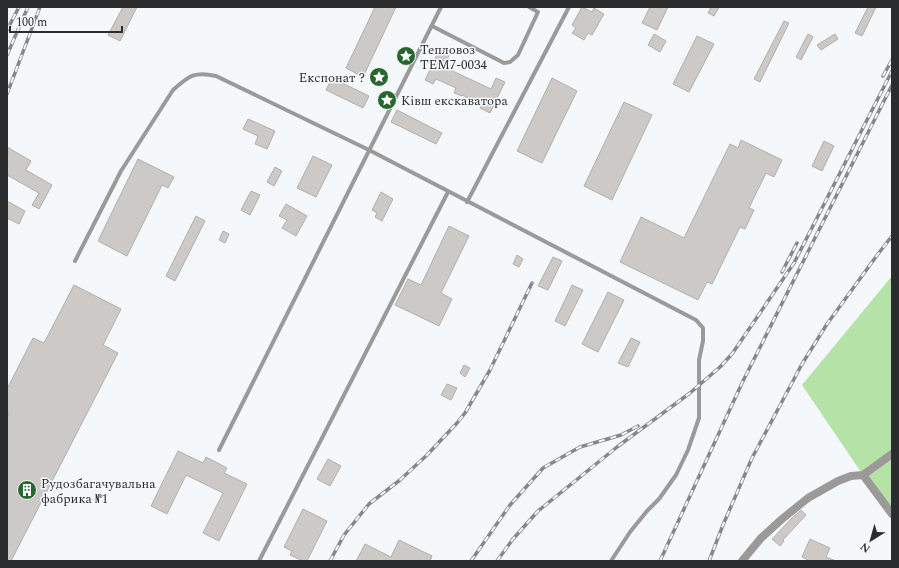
<svg xmlns="http://www.w3.org/2000/svg" width="899" height="568" viewBox="0 0 899 568" font-family="Spectral,serif">
<rect width="100%" height="100%" fill="#f5f8fb"/>
<path fill="#b5e3a7" d="M892 276V514L863 475 802 385Z"/>
<path fill="#cdc9c7" stroke="#b2aeab" d="M123 7H137L120 41 108 35Z
M375 7H396L363 77 346 68Z
M582 7 592 12 594 8 604 14 592 35 588 33 584 40 572 33 576 28 572 25Z
M650 7H668L657 30 642 23Z
M711 7H719L714 16 708 13Z
M868 7H876L862 36 855 33Z
M784 21 789 23 760 82 754 79Z
M654 34 666 41 660 52 648 45Z
M808 34 813 37 801 60 796 57Z
M835 34 838 39 821 50 817 45Z
M697 36 714 44 689 92 673 84Z
M440 48 450 53 444 67 491 89 496 78 505 82 490 113 480 108 482 104 462 95V96L454 93 456 88 436 79 433 84 425 80Z
M332 78 369 96 363 108 326 90Z
M552 78 577 91 542 163 517 151Z
M624 102 652 115 612 200 584 186Z
M397 110 442 133 436 144 391 122Z
M248 119 275 131 267 149 255 144 258 136 243 129Z
M741 140 782 160 774 177 766 173 749 208 754 210 745 229 740 227 712 284 707 282 698 300 620 262 641 217 684 238 730 144 738 148Z
M824 141 834 146 822 171 812 166Z
M7 147 31 161 26 170 52 185 39 209 32 205 39 193 7 175Z
M313 156 332 165 316 197 297 188Z
M138 159 174 177 168 188 162 185 127 256 98 241Z
M275 167 282 171 274 186 267 182Z
M251 191 260 195 250 215 241 210Z
M381 192 393 199 382 221 375 217 377 213 372 210Z
M7 201 25 211 19 224 7 218Z
M286 204 307 216 296 236 282 228 287 220 279 216Z
M196 216 205 221 175 281 166 276Z
M449 226 469 236 441 293 452 299 439 326 395 305 408 279 421 285Z
M223 231 229 234 225 243 219 240Z
M517 255 523 259 519 267 513 264Z
M553 257 562 261 548 290 538 286Z
M74 285 121 309 103 345 118 353 11 561H7V418L9 414 7 413V389L33 338 44 343Z
M572 285 583 290 565 326 555 321Z
M608 292 624 300 598 352 582 344Z
M631 338 640 342 628 367 618 363Z
M464 365 470 368 465 377 460 373Z
M447 384 457 388 451 400 441 395Z
M178 451 203 463 206 457 227 468 224 473 247 484 219 541 203 533 223 493 186 475 167 514 151 506Z
M328 459 341 466 330 486 317 479Z
M303 509 327 521 307 561H303L290 555 292 551 284 547Z
M801 510 806 515 783 540 784 541 780 546 772 539 791 519Z
M810 539 830 548 826 557 836 561H810L802 557Z
M399 540 432 556 430 561H356L365 544 391 557Z"/>
<g fill="none" stroke-linecap="round" stroke-linejoin="round">
<path stroke="#9b9a99" stroke-width="4" d="M432 26 504 63 510 62 518 55 538 12 529 7
M467 202 569 7
M75 261 121 171 173 90C189 76 194 71 216 76L369 150 696 320 703 328V341L699 360V418L688 450 676 475 659 499 647 511 630 532 611 561
M219 450 441 7
M259 561 448 192"/>
<path stroke="#9b9a99" stroke-width="8" d="M863 475 892 514
M742 561 761 538 782 519 808 498 838 481 851 476 863 475 892 454"/>
<g stroke="#858788" stroke-width="3.5">
<path id="rail" d="M7 30 19 7
M7 55 28 7
M883 76 892 60
M7 94 40 7
M782 272 797 243
M330 561 344 535 369 504 400 480 427 455 457 423 465 413 490 370 532 283
M471 561 510 505 543 468 580 447 621 435 638 426
M497 561 513 539 538 511 617 447 690 393 720 367 732 354 794 263 892 71
M660 561 743 381 892 85
M709 561 723 525 752 458 802 364 827 324 878 254 892 236"/>
</g>
<use href="#rail" stroke="#f5f8fb" stroke-width="2" stroke-dasharray="6" stroke-linecap="butt"/>
</g>
<defs>
<g id="sight-disc" transform="scale(1)"><circle r="9.5" fill="#27662e" stroke="#f5f8fb"/><path d="M0-6L1.8-2.2L6-1.7L2.9 1.2L3.7 5.4L0 3.3L-3.7 5.4L-2.9 1.2L-6-1.7L-1.8-2.2Z" fill="#fff"/></g>
<g id="building-disc" transform="scale(1)"><circle r="9.5" fill="#27662e" stroke="#f5f8fb"/><path d="M-4-6H4V6H1V3H-1V6H-4ZM-2.5-4.3h1.7v1.8h-1.7ZM.8-4.3h1.7v1.8H.8ZM-2.5-1h1.7V.8h-1.7ZM.8-1h1.7V.8H.8Z" fill="#fff"/></g>
</defs>
<g fill-rule="evenodd">
<use href="#sight-disc" x="406" y="56"/>
<use href="#sight-disc" x="379" y="77"/>
<use href="#sight-disc" x="387" y="100"/>
<use href="#building-disc" x="27" y="490"/>
</g>
<g text-anchor="middle" stroke-width="3" stroke-linejoin="round" paint-order="stroke">
<g font-size="13" fill="#2b2c2d" stroke="#f5f8fb" text-anchor="start">
<text x="420" y="54">Тепловоз<tspan x="420" dy="15">ТЕМ7-0034</tspan></text>
<text x="365" y="82" text-anchor="end">Експонат ?</text>
<text x="401" y="105">Ківш екскаватора</text>
<text x="41" y="488">Рудозбагачувальна<tspan x="41" dy="15">фабрика №1</tspan></text>
</g>
</g>
<rect width="899" height="568" fill="none" stroke="#2b2c2d" stroke-width="16"/>
<g transform="translate(871 540) rotate(217)" stroke="#f5f8fb" stroke-width="3" paint-order="stroke">
<path d="M0-3L7 15L0 10L-7 15Z" fill="#2b2c2d"/>
<text y="-6" font-size="11" font-weight="bold" text-anchor="middle" fill="#2b2c2d">N</text>
</g>
<path d="M10 26v6h112v-6" fill="none" stroke="#2b2c2d" stroke-width="2"/>
<text x="16" y="26" font-size="12" fill="#2b2c2d" stroke="#f5f8fb" stroke-width="3" paint-order="stroke">100 m</text>
</svg>
